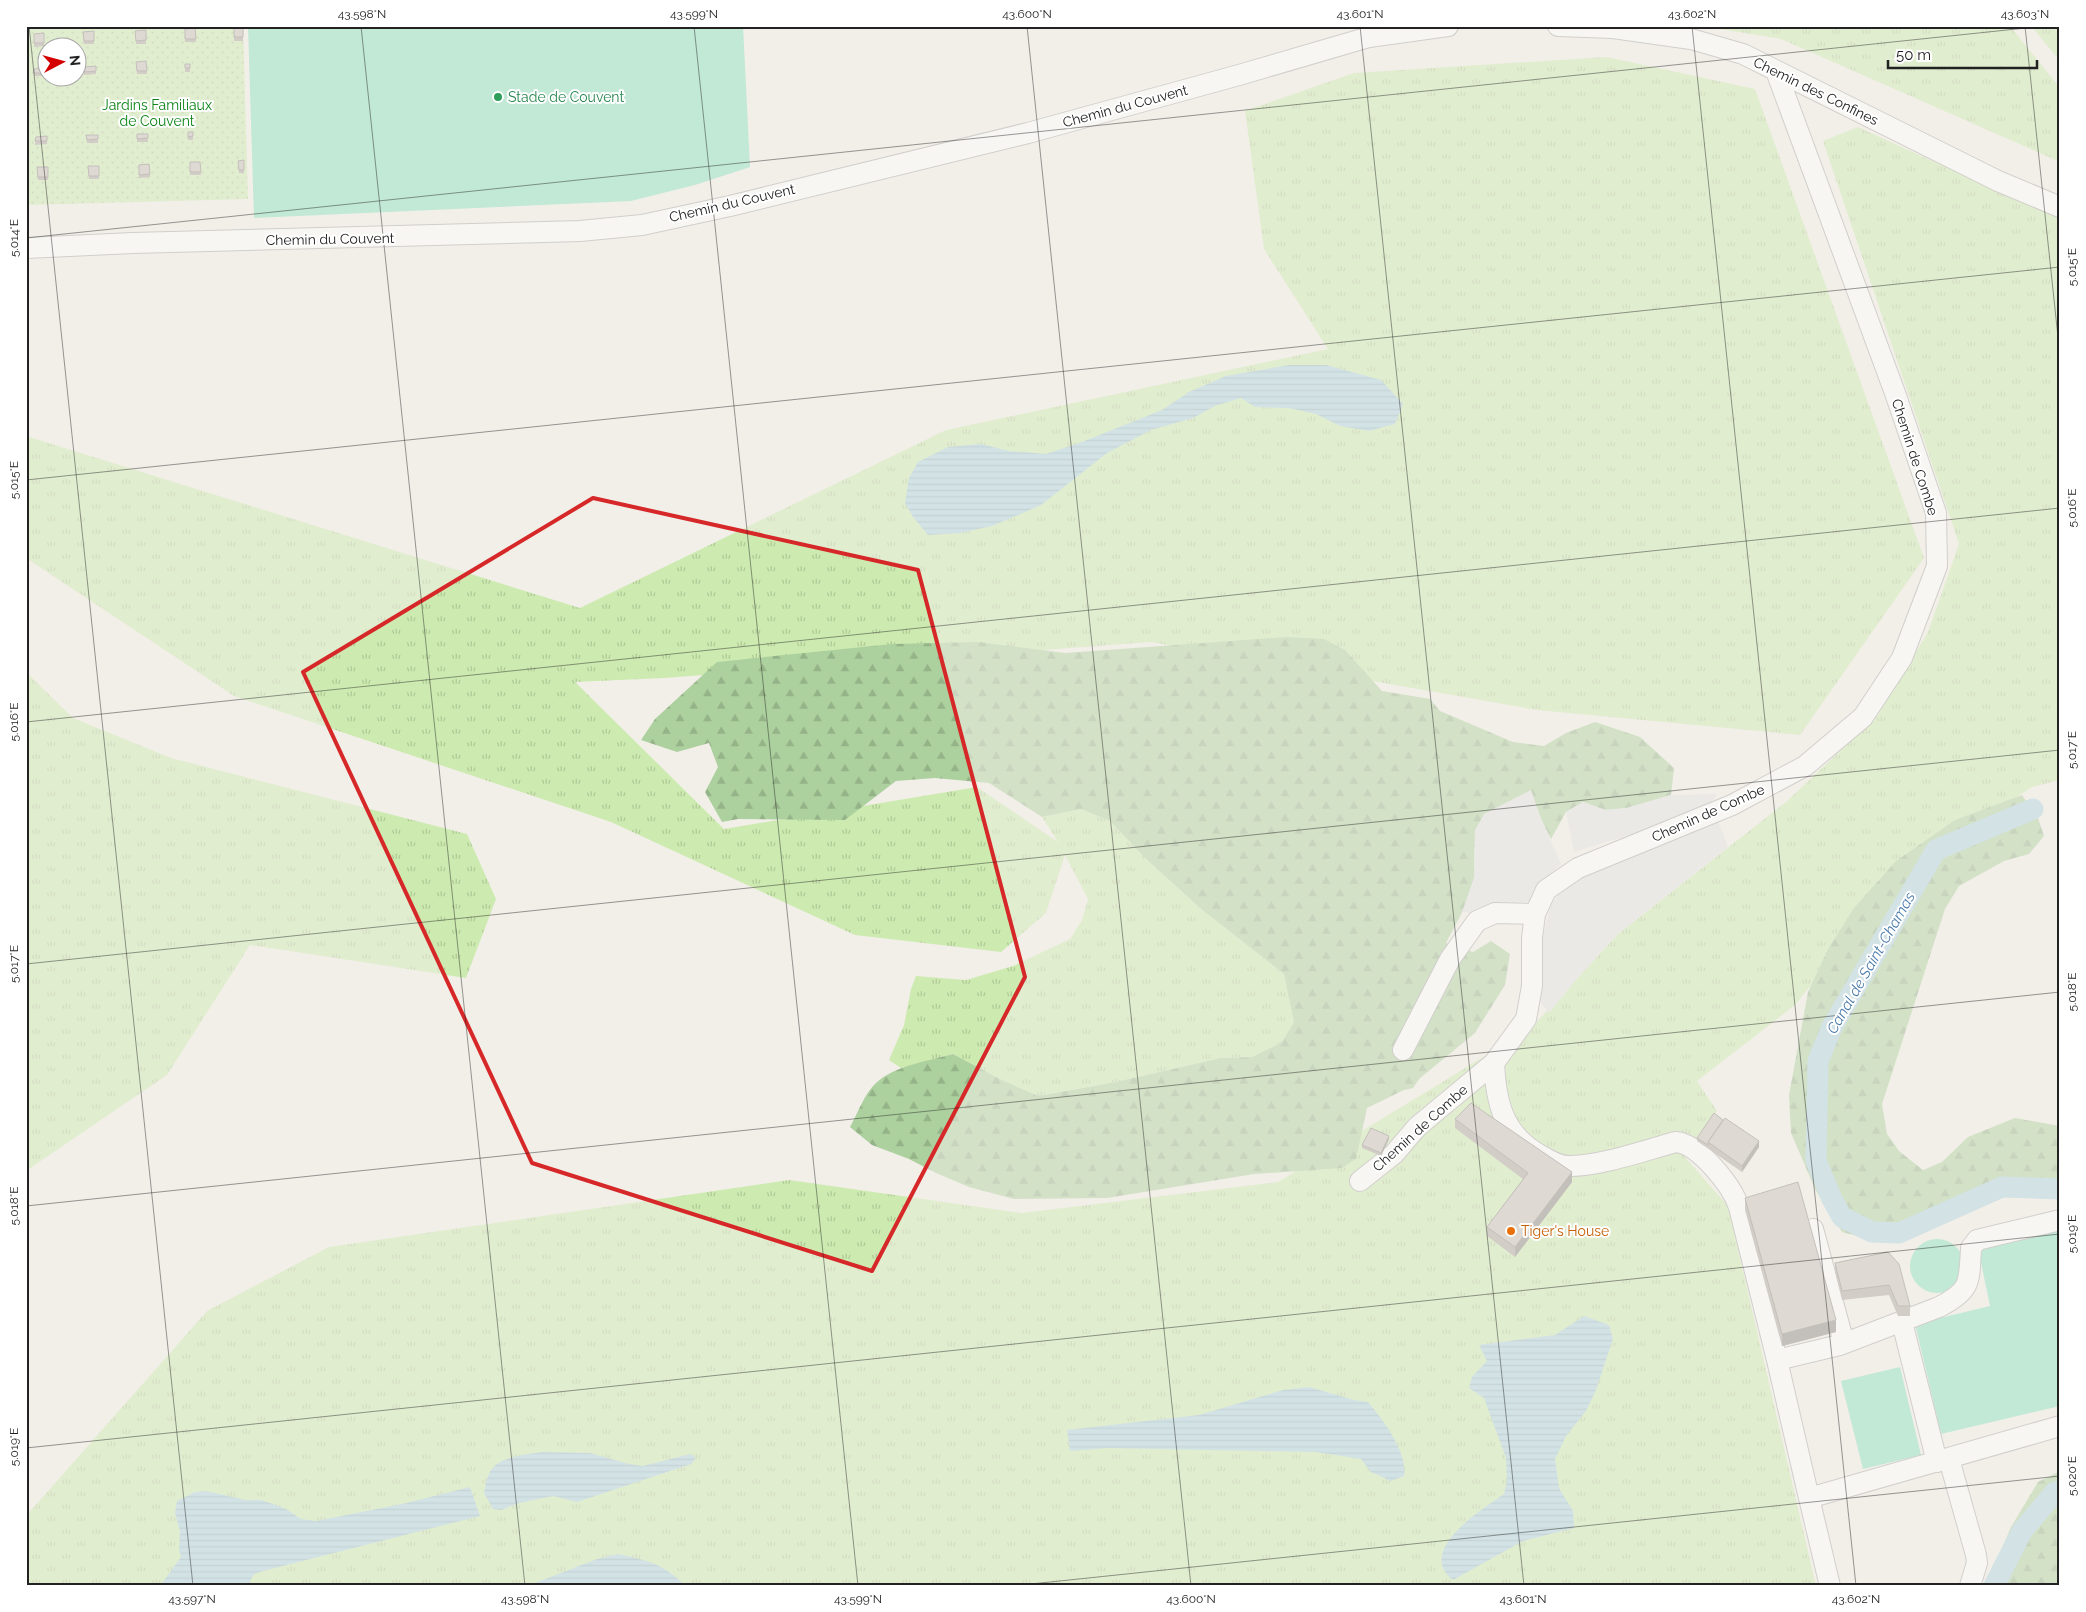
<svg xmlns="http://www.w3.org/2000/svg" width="2086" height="1612" viewBox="0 0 2086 1612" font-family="Raleway,sans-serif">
<defs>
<pattern id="grass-tufts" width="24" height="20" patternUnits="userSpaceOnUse" patternTransform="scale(1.25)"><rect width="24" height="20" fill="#cdebb0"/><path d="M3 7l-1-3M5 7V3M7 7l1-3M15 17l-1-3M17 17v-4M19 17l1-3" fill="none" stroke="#b0c997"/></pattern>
<pattern id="forest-firs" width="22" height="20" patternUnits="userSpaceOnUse" patternTransform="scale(1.25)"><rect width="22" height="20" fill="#add19e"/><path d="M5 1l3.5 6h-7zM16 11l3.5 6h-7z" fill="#95b388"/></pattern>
<pattern id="garden-dots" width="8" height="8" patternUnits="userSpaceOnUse" patternTransform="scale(1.25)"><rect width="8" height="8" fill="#cdebb0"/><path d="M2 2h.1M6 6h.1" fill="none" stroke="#b0c997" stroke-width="1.8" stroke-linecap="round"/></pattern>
<pattern id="water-rules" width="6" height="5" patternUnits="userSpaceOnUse" patternTransform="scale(1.25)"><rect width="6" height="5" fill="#aad3df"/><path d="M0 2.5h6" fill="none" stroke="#92b5bf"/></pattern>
</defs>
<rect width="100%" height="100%" fill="#f2efe9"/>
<path fill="url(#grass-tufts)" d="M1702 26H2010L2060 88V162L1781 39Z
M2031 26H2060V61Z
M1607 57 1755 89 1924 558 1800 735 1537 710 1151 642 664 678 575 682 724 829 977 787 1058 842 1042 817 1081 809 1110 821 1145 858 1201 909 1284 974 1295 1022 1282 1042 1252 1057 1221 1058 1111 1083 1038 1096 1000 1079 953 1054 901 1068 889 1060 904 1025 911 989 916 976 966 980 1013 966 1070 939 1082 920 1088 899 1065 855 1046 913 1001 952 855 935 611 822 234 696 26 558V436L580 608 946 430 1328 349 1264 249 1245 111 1354 73Z
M1858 127 2060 219V780L2032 787 1902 872 1795 1005 1697 1081 1717 1111 1684 1156 1728 1206 1816 1586H26V1516L207 1311 329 1247 789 1180 1022 1213 1278 1182 1531 1028 1618 934 1786 802 1878 715 1928 632 1959 544 1823 141Z
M26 672 73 718 171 758 467 834 496 899 466 978 250 945 167 1075 26 1171Z"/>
<path fill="url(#forest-firs)" d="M1286 637 1324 639 1345 650 1382 691 1430 699 1440 711 1513 742 1544 746 1566 733 1595 722 1640 737 1674 768 1671 795 1627 808 1605 810 1583 802 1566 812 1551 839 1541 819 1531 791 1475 830 1474 878 1465 907 1446 943 1473 952 1491 941 1510 954 1505 985 1475 1033 1419 1079 1413 1088 1404 1090 1367 1108 1356 1159 1342 1168 1254 1174 1107 1198 1014 1199 969 1187 936 1173 909 1159 872 1145 850 1127C858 1113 864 1094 876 1083 896 1065 928 1061 953 1054L1000 1079 1038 1096 1111 1083 1221 1058 1252 1057 1282 1042 1294 1022 1284 974 1201 909 1145 858 1110 821 1081 809 1042 817 989 783 935 778 896 781 845 820 738 819 722 822 705 792 718 767 709 743 677 752 641 740 655 719 717 662 892 644 978 642 1065 653Z
M2022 795 2038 818 2044 836 2029 854 2004 861 1959 886 1945 909 1882 1104 1887 1134 1899 1151 1923 1170 1942 1162 1968 1137 2015 1118 2060 1126V1181L2000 1182 1891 1241 1873 1240 1842 1232 1816 1191 1791 1133 1789 1095 1808 992 1828 949 1854 908 1896 861 1955 820Z
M2060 1471V1586H1986L2011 1527 2038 1482Z"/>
<path fill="url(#garden-dots)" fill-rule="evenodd" d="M26 26H243L248 199 26 205ZM48 48H78V78H48Z"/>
<path fill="#88e0be" d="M248 26H743L750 167 695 185 631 201 254 218Z
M2060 1229V1406L1941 1434 1915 1324 1990 1306 1978 1248Z
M1910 1266a27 27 0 1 1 54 0a27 27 0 1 1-54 0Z
M1900 1367 1921 1455 1863 1469 1841 1381Z"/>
<path fill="#e2e2e2" d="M1531 790 1541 819 1561 864 1542 882 1535 902H1510L1496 904 1471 913 1462 912 1474 878 1475 830 1484 814Z
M1717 794 1711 803 1649 829 1574 852 1566 812 1583 802 1605 810 1627 808 1671 795Z
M1715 813 1728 847 1618 934 1579 976 1549 1013 1541 1003 1535 1001 1539 955 1551 904 1567 884Z"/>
<path fill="url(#water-rules)" d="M1289 365H1326L1381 380 1403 404 1395 424 1369 431 1340 426 1316 414 1289 408 1255 407 1241 398 1215 406 1193 418 1151 430 1107 453 1041 505 1023 513 992 526 960 533 928 535 913 517 905 503 909 478 918 462 948 447 981 444 1009 451 1046 454 1082 442 1162 410 1189 392 1226 376Z
M1584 1316 1609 1325 1613 1339 1596 1390 1586 1411 1566 1436 1555 1459 1559 1488 1573 1511 1574 1528 1523 1541 1453 1580C1415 1551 1481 1510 1504 1494L1507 1481 1506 1458 1484 1398 1469 1388 1472 1377 1487 1361 1479 1345 1555 1335Z
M1309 1387 1354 1400 1368 1402C1383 1420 1408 1452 1404 1476L1391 1481 1371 1472 1361 1459 1316 1452 1108 1448 1070 1451 1067 1430 1199 1415 1283 1390Z
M542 1452 590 1453 629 1464 643 1466 690 1454 696 1458 691 1464 577 1502 553 1496 519 1503 501 1510 493 1509 484 1493C485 1487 486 1480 489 1474 496 1456 526 1455 542 1452Z
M470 1487 480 1516 263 1571 253 1575 248 1586H160L181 1557 179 1550 180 1531 175 1513 177 1501 195 1492 206 1491 246 1500H261L273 1504 286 1509 301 1519 316 1521 402 1504Z
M618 1554C646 1560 665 1564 685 1586H527L597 1559Z"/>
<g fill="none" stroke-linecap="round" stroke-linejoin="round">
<path stroke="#aad3df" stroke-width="21" d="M2033 809 1936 850 1832 1027 1818 1061 1816 1161 1832 1199 1842 1217 1872 1232 1899 1233 2002 1187 2060 1189
M1994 1586 2022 1531 2055 1492 2060 1491"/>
<g stroke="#a9a9a9" stroke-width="22">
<path id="minor" d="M1558 26 1613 28 1691 39 1743 54 1998 181 2060 207
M26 248 133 243 580 231 642 225 730 206 1028 133 1239 75 1369 37 1448 26
M1403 1050 1450 959 1477 921 1495 913 1535 914
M1494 1063C1496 1103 1503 1135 1542 1156 1551 1161 1560 1167 1571 1166 1600 1166 1646 1150 1676 1142 1699 1144 1732 1186 1739 1207L1777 1360 1809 1498 2060 1426
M1360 1181 1394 1154 1417 1127 1494 1063 1526 1019 1532 986V938L1535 914 1546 890 1578 868 1732 805 1805 766 1863 717 1902 658 1937 566 1936 513 1895 393 1776 71
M1813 1229 1844 1343
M1902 1322 1937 1462
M1777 1360 1840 1345 1939 1307C1972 1290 1969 1282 1971 1248L1977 1240 2060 1220
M1949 1459 1976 1555 1977 1563 1970 1586
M1809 1498 1830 1586"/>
</g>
<use href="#minor" stroke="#fff" stroke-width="20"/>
</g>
<path fill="#aba49e" d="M195 28 196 42H185V29Z
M234 28H243V41H234Z
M146 30V44H136L135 31Z
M94 31V44H84L83 32Z
M44 33V46L34 47V34Z
M146 61 147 74H137L136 62Z
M185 64H190V72H185Z
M96 66V74L84 75 85 67Z
M45 68V76H34V69Z
M188 132H193V140H188Z
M137 134H148V142H137Z
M86 135H98V143H87Z
M47 136V144L35 145 36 137Z
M244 160V173H239L238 161Z
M190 162H200L201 175H190Z
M149 164 150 177 139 178V165Z
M88 166H99V179H89Z
M37 167H48V180H38Z
M1455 1119 1572 1182 1515 1257 1487 1236V1227L1523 1179 1455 1128Z
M1697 1138 1759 1147 1742 1172 1697 1141Z
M1389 1139 1381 1156 1362 1148V1145Z
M1745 1198 1836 1332 1782 1346 1745 1210Z
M1888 1252 1910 1306V1316H1898L1889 1295 1842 1300 1835 1272V1263Z"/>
<path fill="#8b8681" d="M1389 1136V1139L1381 1156V1153Z
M1759 1141V1147L1742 1172V1166Z
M1572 1172V1182L1515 1257V1247Z
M1836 1320V1332L1782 1346V1334Z"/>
<path fill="#c7bfb8" stroke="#8b8681" d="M195 28 196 39H185V29Z
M234 28H243V37H234Z
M146 30V40L136 41 135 31Z
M94 31V41H84L83 32Z
M44 33V43H34V34Z
M146 61 147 71H137L136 62Z
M185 64H190V68H185Z
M96 66V71L84 72 85 67Z
M45 68V73H34V69Z
M188 132H193V136L188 137Z
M137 134H148V138L137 139Z
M86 135H98V139L87 140Z
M47 136V141H35L36 137Z
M244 160V170H239L238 161Z
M190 162H200L201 172H190Z
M149 164 150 174 139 175V165Z
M88 166H99V176H89Z
M37 167H48V177H38Z
M1471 1103 1572 1172 1515 1247 1487 1227 1528 1173 1455 1119Z
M1714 1113 1723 1120 1708 1142V1145L1697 1138Z
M1725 1118 1759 1141 1742 1166 1708 1142Z
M1371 1128 1389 1136 1381 1153 1362 1145Z
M1798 1182 1836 1320 1782 1334 1745 1198Z
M1888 1252 1899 1264 1910 1306H1898L1889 1285 1842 1291 1835 1263Z"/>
<path d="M0 0H2086V1612H0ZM593 498 918 570 1025 977 872 1271 532 1163 303 672Z" fill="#f2efe9" fill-opacity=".55" fill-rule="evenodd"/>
<path fill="none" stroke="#d62828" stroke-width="4" stroke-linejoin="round" d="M593 498 918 570 1025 977 872 1271 532 1163 303 672Z"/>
<path fill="none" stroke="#222" stroke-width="1" stroke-opacity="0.45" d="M29 26 193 1586M361 26 525 1586M694 26 858 1586M1027 26 1191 1586M1360 26 1524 1586M1692 26 1856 1586M2025 26 2060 356M26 238 2045 26M26 480 2060 267M26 722 2060 508M26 964 2060 750M26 1206 2060 992M26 1448 2060 1234M1012 1586 2060 1476"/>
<circle fill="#2e9e5b" stroke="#fff" stroke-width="2" cx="498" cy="97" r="5"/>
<circle fill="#e8710a" stroke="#fff" stroke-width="2" cx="1511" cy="1231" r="5"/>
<g text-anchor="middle" stroke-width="4" stroke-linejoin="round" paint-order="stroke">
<g font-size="14" fill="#222" stroke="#fff">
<text transform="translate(1816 91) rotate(26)" y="5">Chemin des Confines</text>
<text transform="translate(1125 106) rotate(-15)" y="5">Chemin du Couvent</text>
<text transform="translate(732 203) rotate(-13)" y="5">Chemin du Couvent</text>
<text transform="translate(330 239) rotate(-1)" y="5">Chemin du Couvent</text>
<text transform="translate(1915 457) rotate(72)" y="5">Chemin de Combe</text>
<text transform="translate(1708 813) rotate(-24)" y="5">Chemin de Combe</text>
<text transform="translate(1420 1128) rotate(-42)" y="5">Chemin de Combe</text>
</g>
<g font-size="14" fill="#27864d" stroke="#fff" text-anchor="start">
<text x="508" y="102">Stade de Couvent</text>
</g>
<g font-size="14" fill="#0c8416" stroke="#fff">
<text x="157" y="110">Jardins Familiaux<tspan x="157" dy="16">de Couvent</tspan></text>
</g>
<g font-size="14" fill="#c56008" stroke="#fff" text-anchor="start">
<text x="1521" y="1236">Tiger's House</text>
</g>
<g font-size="15" font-style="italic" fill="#4a7aab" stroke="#fff">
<text transform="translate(1871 963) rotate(-60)" y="5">Canal de Saint-Chamas</text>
</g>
</g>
<rect width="2086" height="1612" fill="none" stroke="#ffffff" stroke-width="55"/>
<g transform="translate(62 62) rotate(84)"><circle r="24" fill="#ffffff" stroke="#a7a7a7"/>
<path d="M0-4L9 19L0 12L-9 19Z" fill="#d40000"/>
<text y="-8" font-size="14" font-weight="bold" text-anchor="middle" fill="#222222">N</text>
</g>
<path d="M1888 60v8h149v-8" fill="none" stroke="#222222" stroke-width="2.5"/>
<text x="1896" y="60" font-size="15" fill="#222222" stroke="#ffffff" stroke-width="4" paint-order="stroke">50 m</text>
<rect x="28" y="28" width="2030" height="1556" fill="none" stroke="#222" stroke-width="2"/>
<g font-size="12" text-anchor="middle" fill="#222">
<text x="362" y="18">43.598°N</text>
<text x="694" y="18">43.599°N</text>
<text x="1027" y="18">43.600°N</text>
<text x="1360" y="18">43.601°N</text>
<text x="1692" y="18">43.602°N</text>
<text x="2025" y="18">43.603°N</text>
<text transform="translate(14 238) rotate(-90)" y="4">5.014°E</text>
<text transform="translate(2072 267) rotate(-90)" y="4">5.015°E</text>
<text transform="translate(14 480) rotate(-90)" y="4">5.015°E</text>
<text transform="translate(2072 508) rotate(-90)" y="4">5.016°E</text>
<text transform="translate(14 722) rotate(-90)" y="4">5.016°E</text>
<text transform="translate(2072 750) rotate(-90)" y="4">5.017°E</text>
<text transform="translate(14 964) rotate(-90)" y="4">5.017°E</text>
<text transform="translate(2072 992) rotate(-90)" y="4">5.018°E</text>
<text transform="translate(14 1206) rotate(-90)" y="4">5.018°E</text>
<text transform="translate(2072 1234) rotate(-90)" y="4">5.019°E</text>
<text transform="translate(14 1447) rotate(-90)" y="4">5.019°E</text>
<text transform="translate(2072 1476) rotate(-90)" y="4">5.020°E</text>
<text x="192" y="1603">43.597°N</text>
<text x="525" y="1603">43.598°N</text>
<text x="858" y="1603">43.599°N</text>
<text x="1191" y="1603">43.600°N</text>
<text x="1523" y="1603">43.601°N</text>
<text x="1856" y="1603">43.602°N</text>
</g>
</svg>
